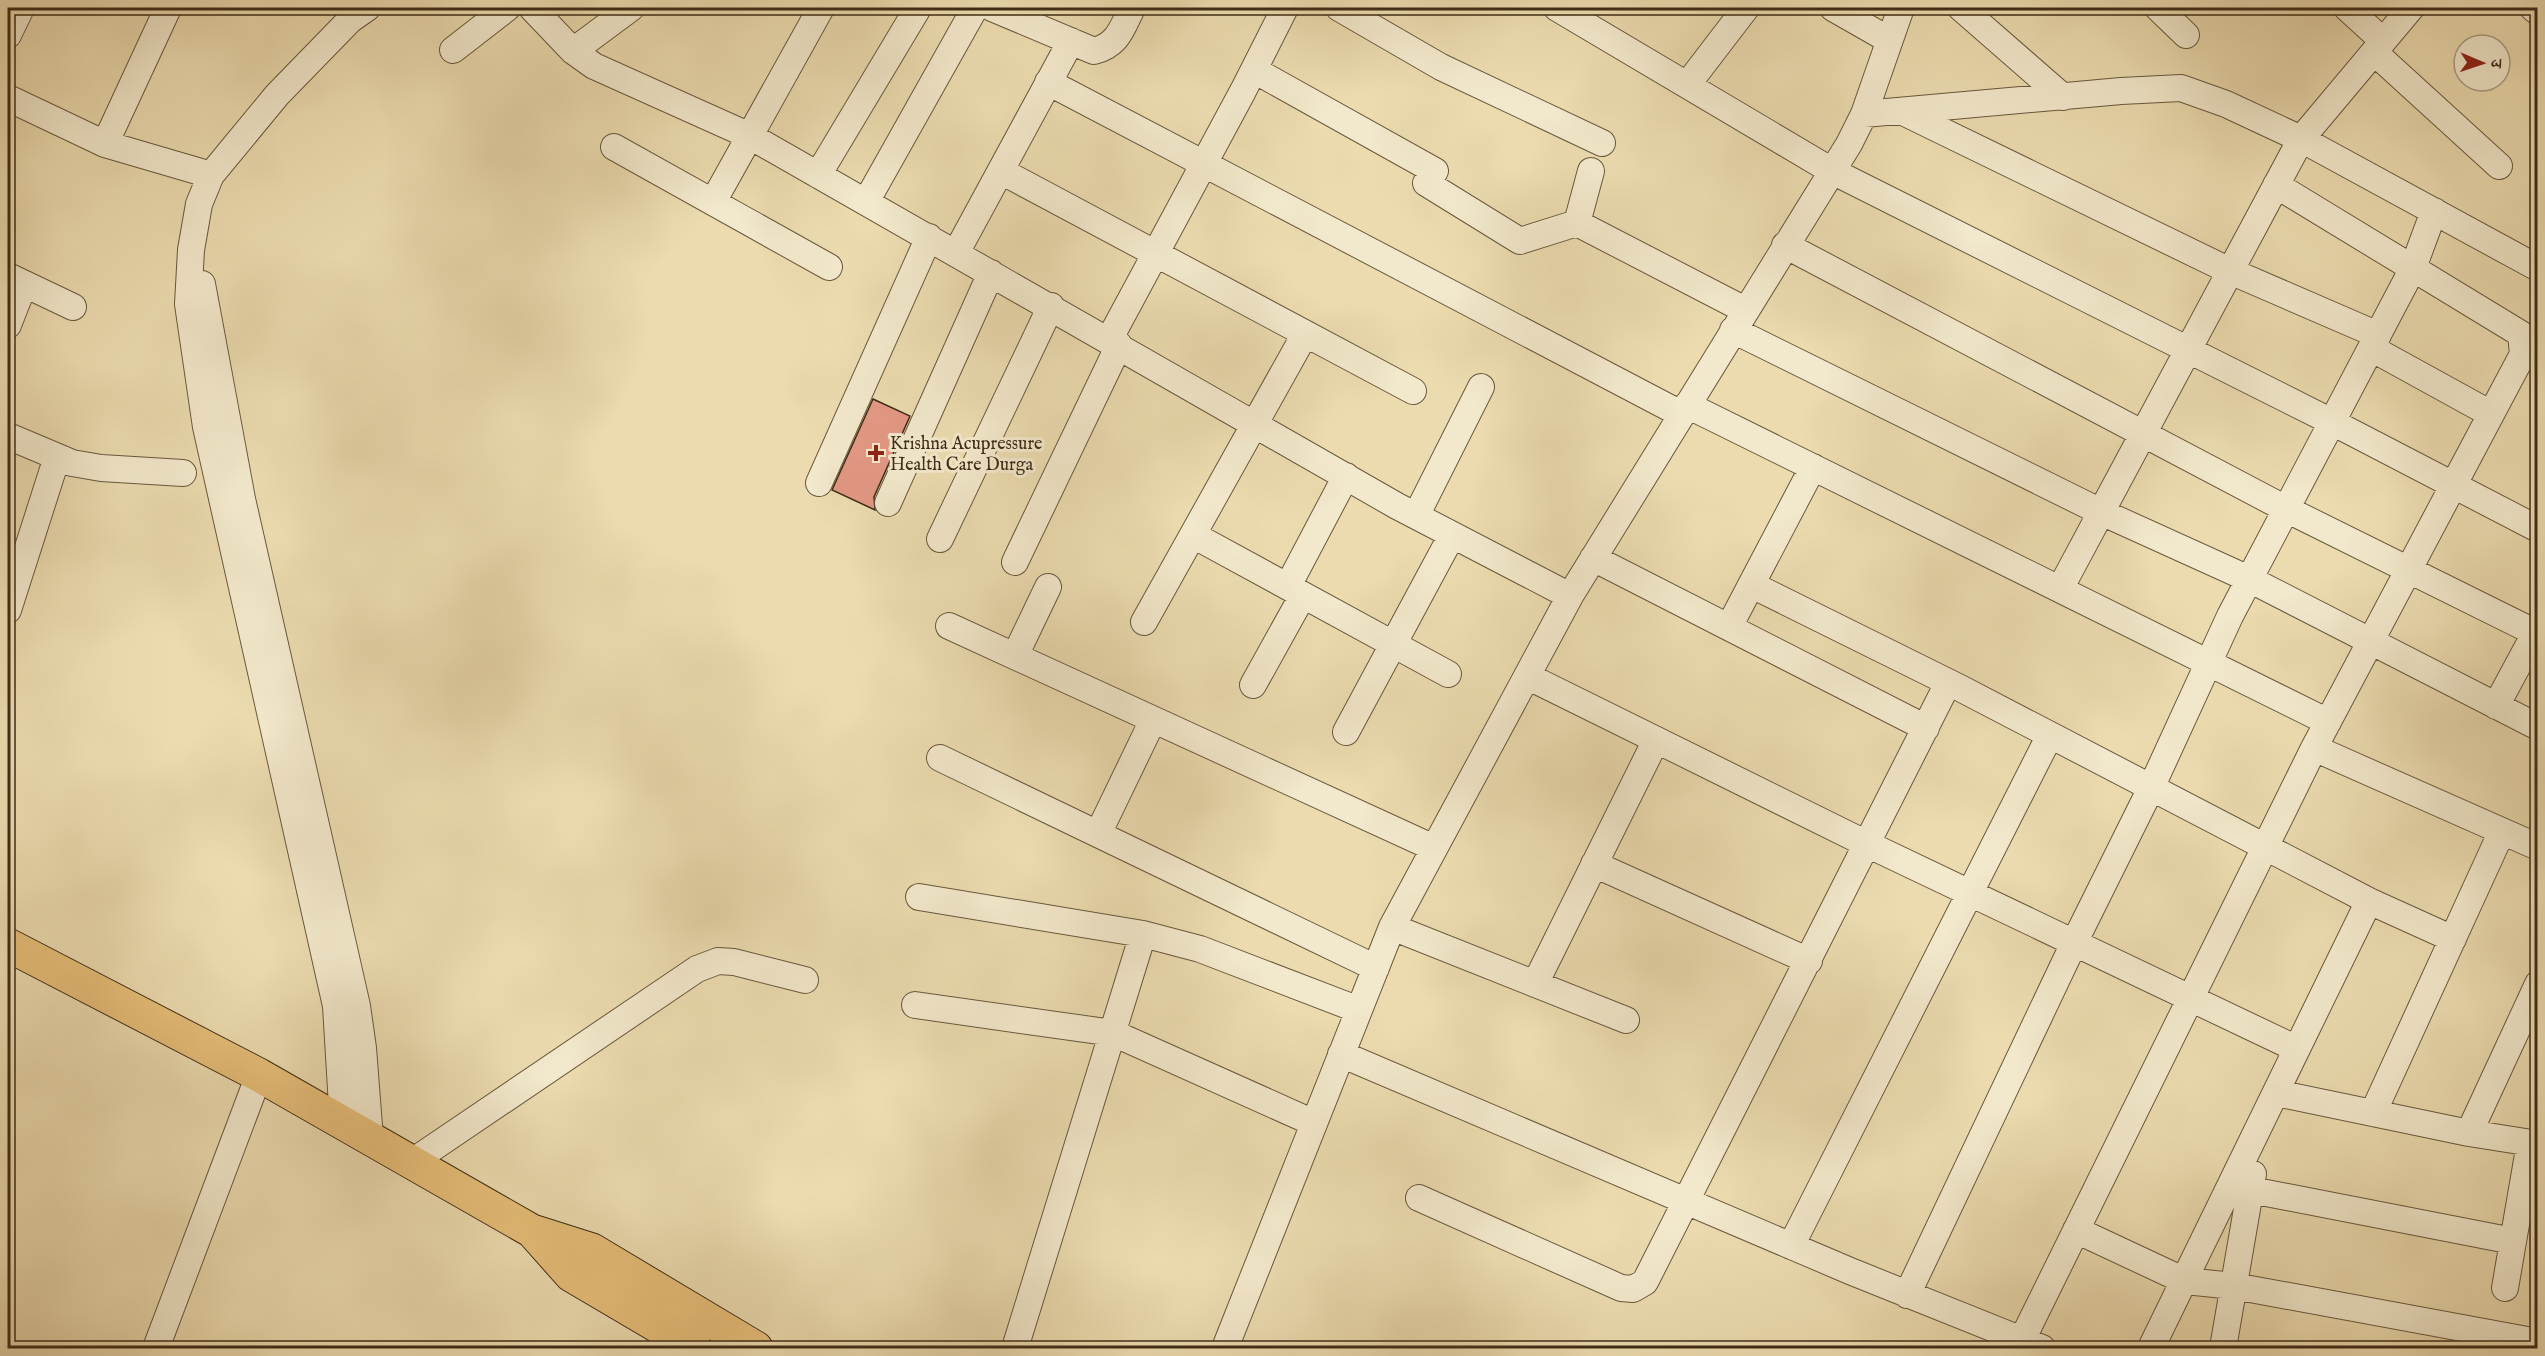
<svg xmlns="http://www.w3.org/2000/svg" width="2545" height="1356" viewBox="0 0 2545 1356" font-family="'IM FELL English','Noto Serif Devanagari',serif">
<rect width="100%" height="100%" fill="#ebdbaf"/>
<filter id="stains"><feTurbulence type="fractalNoise" baseFrequency=".00333" numOctaves="4"/><feColorMatrix values="0 0 0 0 .2 0 0 0 0 .09 0 0 0 0 .02 0 0 0 .5 -.17"/></filter>
<radialGradient id="worn" r=".72"><stop offset=".6" stop-color="#630" stop-opacity="0"/><stop offset="1" stop-color="#630" stop-opacity=".3"/></radialGradient>
<path fill="#e39884" stroke="#3e2c16" stroke-width="1.5" d="M873 399 910 416 874 497 875 510 832 490Z"/>
<g fill="none" stroke-linecap="round" stroke-linejoin="round">
<g stroke="#69583c" stroke-width="28">
<path id="minor" d="M532 8 573 51 594 66 750 136 1397 506 1570 596
M992 8 1094 51C1118 45 1122 28 1132 8
M1339 8 1441 67 1602 143
M1557 8 1832 171 2332 422 2538 529
M1833 8 1889 40
M1961 8 2063 97
M2158 8 2186 35
M2347 8 2383 41
M2533 8 2538 12
M8 35 21 8
M453 50 507 8
M573 51 631 8
M2374 52 2499 166
M1254 70 1435 171
M1048 82 1681 414
M1687 85 1746 8
M8 98 105 144 211 175
M1901 111 2230 271 2378 335
M1864 114 2121 91 2181 88 2226 104 2301 139 2538 268
M105 144 168 8
M614 147 829 267
M1001 171 1413 391
M818 175 918 8
M1426 183 1520 241 1577 223 1591 171
M713 202 821 8
M866 202 975 8
M1577 223 1745 310
M1785 245 2286 509 2538 634
M956 253 1071 41
M8 276 73 307
M202 284 242 499 357 1006 363 1048 370 1139
M8 325 24 284
M1733 330 2101 512 2249 579 2538 727
M1109 340 1243 91 1285 8
M2371 348 2491 414
M1687 405 2328 722
M8 436 72 463 101 468 183 473
M819 483 929 237
M888 503 991 273
M1416 516 1481 387
M1193 535 1448 674
M940 539 1051 306
M1593 558 1926 728
M1015 562 1119 345
M1752 585 1960 688 2369 901 2453 939
M1288 586 1346 476
M2060 589 2301 139 2411 8
M8 610 57 457
M1144 622 1305 334
M949 626 1434 848
M1729 627 1813 467
M1015 656 1048 587
M1527 676 1867 844 2297 1049
M1253 685 1303 595
M2496 706 2538 628
M1346 732 1452 535
M2314 748 2538 847
M940 758 1376 968
M1098 834 1153 720
M1594 864 1809 961
M919 897 1143 934 1200 949 1359 1010
M1392 927 1626 1020
M1535 984 1656 740
M915 1005 1113 1033 1314 1123
M1341 1054 1850 1271 2042 1348
M2276 1093 2469 1133 2538 1144
M2373 1113 2502 831
M343 1123 336 1006 206 427 188 304 191 250 199 204 211 175 277 95 350 20 367 8
M2469 1133 2538 984
M412 1162 697 969 718 961 734 962 805 980
M2251 1190 2513 1241
M1419 1198 1621 1288 1633 1289 1645 1282 1948 683
M2076 1230 2185 1281 2234 1286 2538 1342
M1791 1246 2050 735
M2505 1288 2530 1143
M1907 1295 2074 943 2151 788 2230 616 2413 268 2434 211
M2022 1340 2314 748 2523 354 2521 334 2276 185
M156 1348 259 1075
M1015 1348 1143 934
M1225 1348 1392 927 1570 596 1849 144 1864 114 1901 8
M2151 1348 2369 901
M2223 1348 2253 1174"/>
</g>
<g stroke="#3e2c16" stroke-width="35">
<path id="major" d="M8 945 259 1075 532 1231 592 1250 756 1348
M532 1231 571 1275 695 1348"/>
</g>
<use href="#minor" stroke="#f2e8cb" stroke-width="26"/>
<use href="#major" stroke="#e6be78" stroke-width="33"/>
</g>
<path fill="#8f2418" stroke="#f2e8cb" stroke-width="2" d="M873 444h6v6h6v6h-6v6h-6v-6h-6v-6h6z"/>
<g text-anchor="middle" stroke-width="6" stroke-linejoin="round" paint-order="stroke">
<g font-size="18" fill="#3e2c16" stroke="#f2e8cb" text-anchor="start">
<text x="890" y="449">Krishna Acupressure<tspan x="890" dy="21">Health Care Durga</tspan></text>
</g>
</g>
<rect width="2545" height="1356" fill="none" stroke="#ebdbaf" stroke-width="30"/>
<rect x="9" y="9" width="2527" height="1338" fill="none" stroke="#3e2c16" stroke-width="3"/>
<rect x="15" y="15" width="2515" height="1326" fill="none" stroke="#3e2c16" stroke-width="1.5"/>
<g transform="translate(2482 63) rotate(92)"><circle r="28" fill="#f2e8cb" stroke="#aa9d83" stroke-width="1.5"/>
<path d="M0-4.5L10 22L0 15L-10 22Z" fill="#8f2418"/>
<text y="-9" font-size="16" font-weight="bold" text-anchor="middle" fill="#3e2c16">उ</text>
</g>
<rect width="100%" height="100%" filter="url(#stains)"/>
<rect width="100%" height="100%" fill="url(#worn)"/>
</svg>
